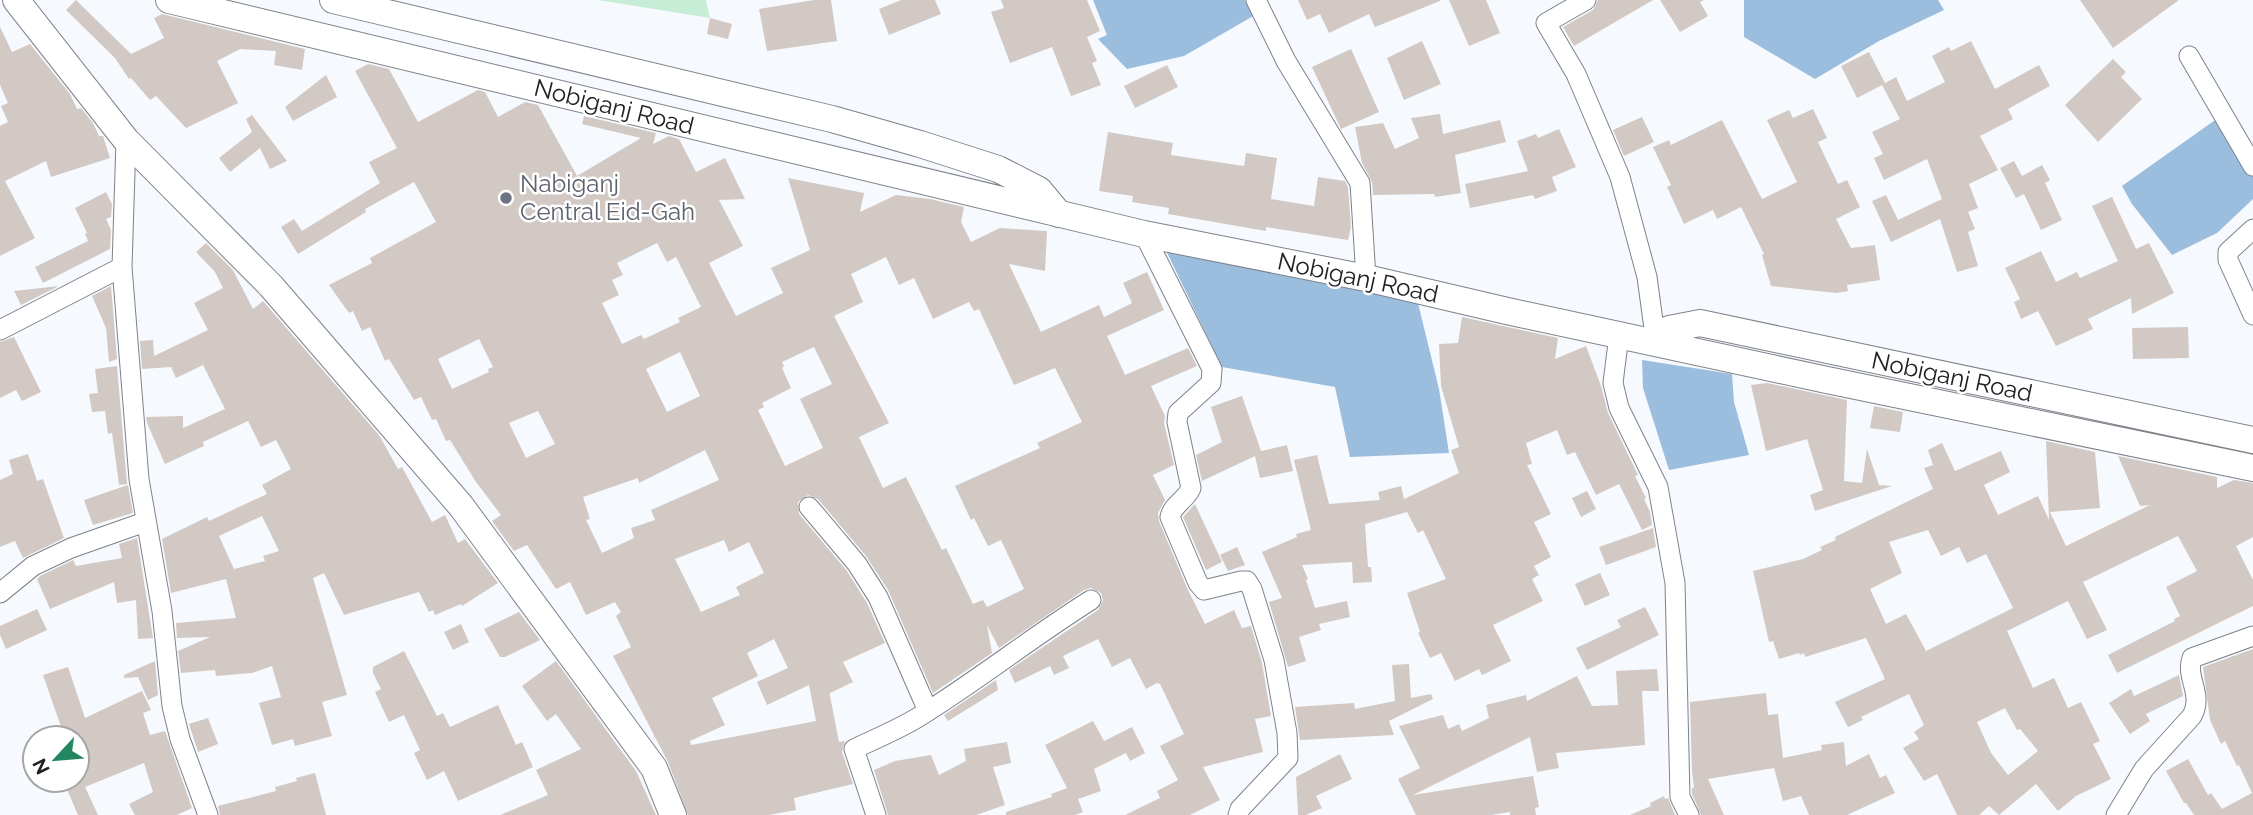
<svg xmlns="http://www.w3.org/2000/svg" width="2253" height="815" viewBox="0 0 2253 815" font-family="Raleway,sans-serif">
<rect width="100%" height="100%" fill="#f6f9fe"/>
<path fill="#c8edd6" d="M598 0H706L710 18Z"/>
<path fill="#9bbdde" d="M1093 0H1245L1255 15 1184 56 1127 69 1098 39 1107 35Z
M1744 0H1938L1944 10 1879 41 1815 79 1744 37Z
M2218 118 2253 174V199L2217 233 2172 255 2132 204 2122 186Z
M1161 240 1417 299 1439 389 1449 453 1350 457 1335 387 1222 367Z
M1642 360 1732 374 1734 402 1749 455 1669 470 1643 388Z"/>
<path fill="#d2c9c5" fill-rule="evenodd" d="M76 0 131 54 164 38 154 18 162 14 305 49 302 70 274 65 276 51 240 49 217 61 238 103 186 128 156 96 150 100 131 78 129 79 115 58 66 10Z
M814 0H831L837 41 767 51 759 9Z
M901 0H935L941 14 889 35 879 9Z
M1001 0H1087L1100 31 1087 37 1097 61 1092 63 1101 85 1071 96 1052 47 1010 63 991 12 1004 8Z
M1298 0H1440V1L1375 27 1369 14 1329 33 1320 14 1307 20Z
M1449 0H1486L1500 33 1469 46Z
M1598 0H1653L1574 46 1563 27 1593 10Z
M1660 0H1704L1700 2 1708 16 1680 32Z
M2080 0H2179L2113 48Z
M710 18 732 24 728 39 707 34Z
M0 27 12 52 30 44 70 94 77 109 81 108 93 123 99 136H103L110 158 51 177 46 161 5 181 35 238 0 256V126L8 122 1 106 8 103 0 85Z
M1422 41 1441 84 1404 100 1387 58Z
M1971 41 1995 89 2039 65 2050 86 2008 109 2013 119 1980 136 1998 170 1969 184 1978 208 1968 212 1975 229 1968 232 1978 266 1957 272 1940 219 1891 242 1872 201 1886 195 1898 220 1942 199 1927 159 1884 180 1874 158 1883 154 1872 132 1900 119 1882 85 1857 98 1841 66 1869 52 1885 83 1896 77 1907 101 1945 82 1932 56 1949 47 1951 51Z
M1351 49 1379 112 1341 129 1312 67Z
M2113 59 2126 72 2121 77 2142 99 2098 142 2065 105Z
M368 64 389 69 418 122 478 90 485 92 498 117 525 102 538 105 577 176 641 138 582 124 584 116 656 133 653 144 669 136 679 139 696 172 725 158 745 199 719 200 743 246 709 263 736 316 783 293 771 268 810 250 788 178 864 193 860 212 896 195 930 199 964 207 961 222 971 242 1000 228 1047 231 1045 271 1009 264 1041 332 1099 305 1104 317 1132 303 1123 283 1147 272 1164 310 1107 336 1125 375 1188 348 1197 366 1151 386 1165 416 1164 423 1174 465 1153 475 1165 500 1158 513 1159 521 1187 588 1205 624 1234 610 1242 628 1251 626 1262 663 1271 716 1255 719 1263 752 1203 767 1220 800 1190 815H1125L1160 798 1157 791 1178 780 1160 746 1184 734 1160 684 1157 683 1146 689 1130 658 1112 667 1098 639 1063 656 1069 668 1054 675 1050 666 1015 683 1009 670 1098 610 1103 600 1101 593 1091 588 1084 590 999 648 987 625 992 653 933 693 888 590 866 556 818 499 808 495 798 502 799 514 847 571 867 603 885 643 843 662 853 682 830 693V696L839 742 845 741 842 752 853 784 794 798 796 810 769 815H688L668 762 613 656 631 647 616 616 621 612 615 602 586 615 570 582 556 589 527 545 514 551 492 521 501 515 476 482 450 440 446 441 436 419 432 420 421 397 414 400 389 359 385 361 370 327 362 331 353 311 349 313 329 285 372 263 370 258 436 222 414 182 365 209 366 212 298 254 281 227 294 219 302 231 380 183 369 162 397 148 355 71ZM657 243 667 262 676 257 701 307 678 318 680 322 644 339 641 335 622 344 602 303 619 295 612 280 623 275 617 263ZM886 257 899 285 914 278 933 319 969 302 974 311 979 309 1014 385 1055 368 1082 422 1037 443 1040 448 955 486 971 520 974 518 988 546 1001 540 1024 589 987 607 983 600 973 604 946 548 942 550 906 477 883 488 859 437 889 423 834 316 863 302 851 274ZM479 339 493 367 488 369 489 372 452 389 438 359ZM814 347 832 384 800 399 823 448 785 466 758 410 764 407 762 403 791 388 782 368 784 366 782 362ZM680 352 700 396 667 412 646 369ZM538 411 555 444 526 458 509 423ZM705 450 719 480 651 510 655 520 631 528 634 538 602 553 586 520 590 519 583 497 638 478 639 483ZM724 540 729 552 749 542 764 573 736 587 740 595 701 612 675 559ZM774 639 788 668 757 682 767 705 809 685 816 721 691 745 690 741 725 725 712 698 758 676 747 653Z
M1167 65 1178 87 1135 108 1124 86Z
M326 75 337 97 293 121 285 107Z
M1813 109 1827 138 1818 142 1838 184 1847 180 1860 207 1836 219 1851 248 1875 245 1880 280 1847 285 1848 291 1836 293 1771 286 1762 255 1764 254 1741 207 1717 219 1713 210 1684 224 1667 187 1671 185 1653 147 1669 140 1671 145 1722 120 1762 199 1797 182 1767 120 1789 110 1793 118Z
M1440 114 1443 134 1500 120 1506 142 1455 155 1461 193 1435 197 1434 194 1373 195 1372 182 1362 163 1355 127 1383 123 1395 149 1419 138 1411 118Z
M252 115 287 161 270 169 260 148 230 172 219 158 252 132 246 119Z
M1642 117 1654 142 1624 156 1613 130Z
M1559 129 1576 167 1552 177 1557 191 1535 199 1533 195 1470 208 1465 184 1528 171 1517 141 1536 134 1538 138Z
M1108 132 1173 143 1171 155 1244 166 1246 153 1277 158 1271 199 1314 206 1318 177 1345 181 1348 187 1351 227 1348 240 1266 227V231L1168 214 1169 208 1132 202 1133 196 1099 191Z
M2014 161 2022 176 2042 165 2050 180 2045 183 2062 220 2041 230 2024 194 2016 198 2000 168Z
M106 192 112 204 111 217 106 219 111 230 110 249 43 283 35 267 88 241 85 234 87 233 75 208Z
M2112 197 2136 249 2149 243 2174 293 2132 314 2131 298 2088 319 2093 329 2056 346 2038 311 2021 319 2014 302 2020 299 2005 268 2041 251 2056 282 2077 272 2080 278 2118 261 2092 206Z
M206 243 233 270 253 309 263 301 379 435 398 469 402 467 432 522 445 515 458 543 465 539 498 583 462 606 461 604 435 615 433 610 429 612 419 592 344 615 324 573 313 578 347 695 322 702 332 736 295 746 293 739 272 745 259 703 281 697 272 666 252 673 216 676 215 670 181 673 178 651 210 637 177 638 176 623 236 618 226 579 171 593 162 539 207 517 209 521 267 494 262 485 291 469 276 440 261 447 248 421 203 442 204 446 165 464 147 423 146 417 183 416V428L225 409 203 365 176 378 171 367 142 369 140 341 153 340 154 356 208 330 194 303 223 288 215 272 196 252ZM262 516 279 551 263 556 265 561 234 569 219 536Z
M59 286 21 305 14 291Z
M111 286 117 359 109 362 106 328 92 296Z
M1462 317 1558 338 1555 359 1586 346 1601 386 1608 413 1638 475 1635 476 1646 498 1644 499 1650 512 1652 525 1642 530 1619 484 1596 495 1575 452 1567 455 1557 430 1526 443 1532 464 1527 465 1551 514 1534 522 1551 557 1534 566 1539 575 1532 579 1543 601 1493 625 1511 661 1482 675 1479 669 1455 681 1441 653 1430 658 1418 633 1420 632 1407 593 1446 579 1423 530 1418 533 1407 512 1365 524 1368 567H1371L1372 582 1353 583 1352 562 1302 565 1308 579 1306 580 1315 608 1347 601 1350 617 1319 624 1321 630 1299 637 1306 661 1288 667 1269 602 1282 598 1262 552 1297 537 1296 534 1311 530 1294 460 1317 455 1329 504 1380 500 1378 492 1401 486 1404 499 1459 473 1451 450 1459 447 1441 386 1439 344 1458 343Z
M2188 327 2189 358 2133 359 2132 328Z
M14 337 41 392 22 401 16 390 0 398V342Z
M117 366 127 484 119 485 112 433 108 434 105 411 92 412 89 394 98 393 95 369Z
M1767 383 1847 400 1844 481 1862 483 1867 449 1879 485 1892 486 1815 511 1810 495 1823 490 1807 439 1766 451 1751 385Z
M1242 396 1261 451 1287 445 1293 471 1260 478 1255 456 1202 481 1196 455 1222 442 1211 407Z
M1874 406 1903 412 1900 432 1870 428Z
M2046 441 2095 452 2100 508 2050 512 2066 546 2150 505 2140 506 2118 456 2217 477V488L2234 480 2253 483V537L2236 546 2253 580V606L2117 673 2108 655 2175 621 2174 619 2180 616 2166 587 2197 571 2178 536 2083 582 2107 630 2087 639 2068 601 2007 631 2033 688 2054 678 2068 708 2081 702 2100 741 2093 744 2111 779 2076 796 2058 811 2036 784 1999 815 1989 806 1979 815H1957L1937 774 1924 781 1903 748 1919 739 1914 732 1924 725 1909 694 1861 717 1863 720 1848 727 1835 702 1885 679 1866 638 1805 657 1804 653 1800 655 1799 653 1779 659 1773 641 1769 642 1753 571 1803 559 1822 550 1820 547 1836 540 1835 537 1933 489 1924 468 1933 465 1928 450 1942 443 1955 471 2001 451 2010 472 1984 485 1998 515 2038 496 2049 520ZM1928 530 1941 556 1959 547 1967 563 1986 554 2013 608 1926 651 1906 614 1886 624 1870 589 1902 573 1889 542ZM2005 708 2017 730 2020 729 2038 751 2008 775 1991 753 1977 722Z
M28 454 37 481 43 479 64 538 23 558 15 541 0 547V480L13 474 9 460Z
M128 485 133 513 93 525 84 500Z
M1587 491 1596 509 1581 517 1572 498Z
M1195 504 1222 562 1206 570 1183 517Z
M1653 528 1656 547 1606 565 1599 547Z
M137 538 153 638 138 639 136 600 117 603 114 582 50 609 37 579 40 576 73 560 76 566 122 558 119 544Z
M1237 547 1245 565 1228 571 1220 555Z
M1600 573 1610 595 1585 606 1575 584Z
M1645 607 1659 635 1587 670 1576 648 1621 627 1617 620Z
M37 609 47 630 6 649 0 635V626Z
M519 612 540 640 505 657H500L484 629Z
M461 624 469 642 453 650 444 632Z
M2253 649V815H2194L2186 803H2184L2166 771 2188 759 2208 795 2211 793 2222 809 2252 793 2239 765 2237 766 2225 741 2221 744 2210 720 2203 667Z
M404 651 437 716 443 713 450 727 498 705 516 745 522 742 533 767 458 801 444 771 427 780 414 753 420 750 404 715 389 722 375 692 381 689 373 673V667Z
M155 661 158 695 148 700 138 677 124 678V675Z
M556 661 636 771 656 815H500L548 795 536 770 581 749 556 714 547 721 522 686Z
M1409 664 1411 698 1431 694 1433 699 1389 721 1394 735 1300 740 1295 707 1354 703 1355 709 1395 701 1392 665Z
M68 667 85 718 142 691 151 710 143 713 150 735 165 731 192 808 177 815H135L129 804 153 792 144 763 85 787 98 815H78L63 780H77V738H65L43 675Z
M1657 669 1659 691H1642L1645 745 1556 753 1559 768 1537 772 1530 737 1413 795 1533 776 1539 807 1535 808 1536 815H1510V812L1491 815H1416L1398 779 1420 768 1399 726 1443 715 1448 729 1459 724 1462 731 1489 718 1486 705 1526 695 1527 701 1577 676 1592 706 1618 705 1616 671Z
M2179 675 2183 696 2146 714 2150 721 2130 734 2109 703 2131 689 2134 696Z
M996 680 998 690 948 721 944 715Z
M1766 693 1768 715 1778 714 1783 758 1822 750 1821 745 1844 742 1846 766 1869 754 1880 778 1886 775 1895 793 1847 815H1809L1801 796 1783 801 1774 768 1708 779 1724 815H1701L1692 794V788L1694 787 1692 772 1690 702Z
M208 718 218 744 198 752 189 724Z
M1093 721 1104 741 1132 727 1145 753 1130 761 1126 753 1094 769 1101 791 1078 799 1083 812 1075 815H1006V812L1052 797 1051 794 1067 788 1045 745Z
M1007 742 1011 763 993 767 1005 805 976 815H888L874 770 895 761 931 755 939 775 966 761 964 749Z
M1340 754 1352 779 1316 796 1322 808 1306 815H1298L1296 777Z
M315 773 326 815H220L218 806 276 791 275 787 297 781 296 778Z
M1664 796 1665 799 1668 798 1675 815H1630L1651 806 1650 803Z"/>
<g fill="none" stroke-linecap="round" stroke-linejoin="round">
<g stroke="#7e8289" stroke-width="21">
<path id="minor" d="M1256 0 1286 61 1360 183 1366 278
M1586 0 1546 23 1576 74 1620 177 1647 277 1656 343
M2189 56 2253 166
M126 140 122 267 139 479 162 611 172 706 180 739 208 815
M2253 229 2228 252V260L2253 315
M1144 234 1212 369 1211 383 1178 413 1177 422 1191 488C1186 500 1173 504 1170 517L1198 583 1204 590 1241 581H1247L1252 589 1274 660 1287 733 1288 758 1240 809 1238 815
M0 330 122 267
M1619 335 1613 383 1619 408 1658 487 1675 583 1680 797 1689 815
M809 507 857 564 878 597 928 711
M0 593 33 566 71 548 145 522
M876 815 854 749C875 739 897 730 917 718 977 681 1032 637 1091 600
M2116 815 2144 769 2192 716C2204 694 2185 678 2192 658L2253 636"/>
</g>
<g stroke="#7e8289" stroke-width="28">
<path id="secondary" d="M16 0 126 140 271 286 461 506 654 768 673 815
M169 0 1144 234 1366 278 1507 311 1827 380 2253 468
M333 0 832 119 920 144 998 169 1039 190 1059 214
M1656 343 1669 329 1700 323 2253 440"/>
</g>
<use href="#minor" stroke="#fff" stroke-width="19"/>
<use href="#secondary" stroke="#fff" stroke-width="26"/>
</g>
<circle fill="#6b7280" stroke="#fff" stroke-width="2.5" cx="506" cy="198" r="7"/>
<g text-anchor="middle" stroke-width="5" stroke-linejoin="round" paint-order="stroke">
<g font-size="24" fill="#202124" stroke="#fff">
<text transform="translate(614 107) rotate(14)" y="8">Nobiganj Road</text>
<text transform="translate(1358 278) rotate(12)" y="8">Nobiganj Road</text>
<text transform="translate(1952 377) rotate(12)" y="8">Nobiganj Road</text>
</g>
<g font-size="24" fill="#5b616d" stroke="#fff" text-anchor="start">
<text x="520" y="192">Nabiganj<tspan x="520" dy="28">Central Eid-Gah</tspan></text>
</g>
</g>
<g transform="translate(56 759) rotate(244)"><circle r="33" fill="#ffffff" stroke="#a6a6a7" stroke-width="2"/>
<path d="M0-5L12 26L0 18L-12 26Z" fill="#228761"/>
<text y="-10" font-size="19" font-weight="bold" text-anchor="middle" fill="#202124">N</text>
</g>
</svg>
